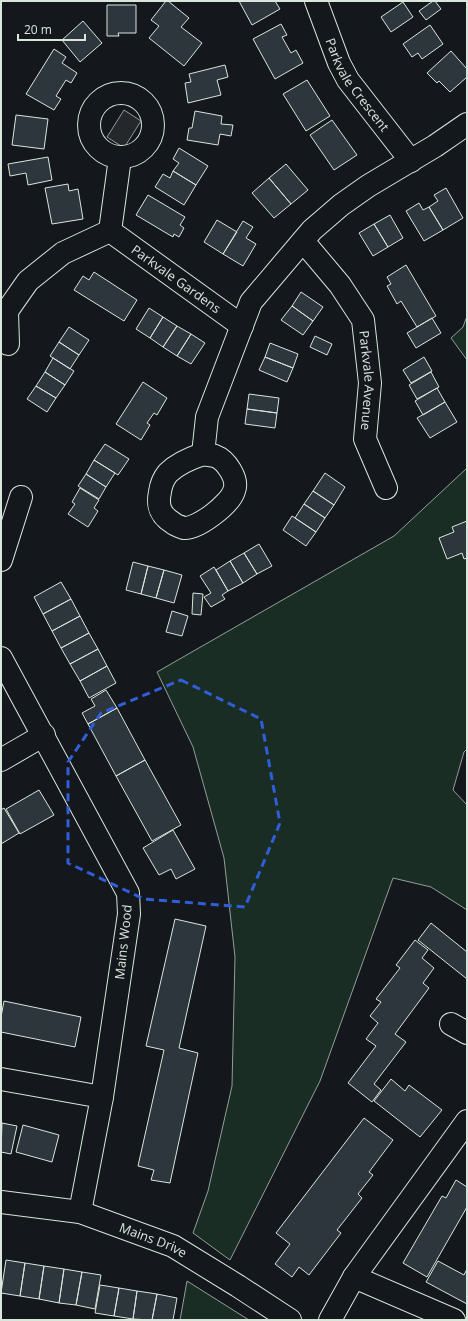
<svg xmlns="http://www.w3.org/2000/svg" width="468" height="1321" viewBox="0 0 468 1321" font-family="'Open Sans',sans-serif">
<rect width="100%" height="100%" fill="#14181c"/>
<path fill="#1a2d24" stroke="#939e99" d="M467 316V360L451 338 463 327Z
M467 468V749L464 752 453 790 467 805V910L431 887 393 878 320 1081 230 1260 193 1233 208 1191 232 1086 235 957 224 858 193 747 157 672 394 536Z
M187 1281 249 1320H180Z"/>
<path fill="#24282b" stroke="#939e99" d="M124 110 141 121 124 148 107 137Z"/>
<path fill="#2c363c" stroke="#d8e6dc" d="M166 1H168L189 18 181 27 202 43 184 66 149 38 159 26 151 20Z
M239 1H275L280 9 252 25Z
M433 1H435L441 9 426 20 419 11Z
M403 2 413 17 391 32 381 17Z
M107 5H136V33H118L119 36H107Z
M83 21 102 43 80 62 62 40Z
M281 24 287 35 282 37 291 53 296 50 303 63 275 79 253 39Z
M430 25 443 44 422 59 418 53 412 57 403 44Z
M54 49 66 57 62 63 77 73 71 83 66 80 56 96 61 99 54 110 26 94Z
M451 51 467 69V77L450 92 439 81 437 83 427 73Z
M225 65 228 77 217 80 221 95 188 103 185 83 191 82 189 74Z
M307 80 330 116 306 131 283 94Z
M195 111 222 116 221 124 233 125 231 136 220 134 218 145 187 140 189 128H192Z
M16 115 48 119 44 149 12 145Z
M332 120 357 155 334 170 310 135Z
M179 148 208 166 196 185 173 171 179 163 173 159Z
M48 157 52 180 28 185 26 173 10 176 8 164Z
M286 164 308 190 291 204 269 178Z
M173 171 196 185 184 205 155 187 163 174 170 178Z
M269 178 291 204 274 218 252 193Z
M68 184 69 191 78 189 83 219 52 224 45 188Z
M446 188 463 218 443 230 429 207 438 201 434 195Z
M148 195 185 217 180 225 184 228 179 237 174 234 173 237 136 215Z
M419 203 423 210 429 207 443 230 424 241 406 211Z
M390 215 403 238 388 247 374 224Z
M217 220 237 232 223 254 204 242Z
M243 221 253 227 246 238 256 244 243 266 223 254Z
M374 224 388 247 373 256 359 233Z
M406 265 436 316 417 327 401 301 397 304 387 286 391 284 387 277Z
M94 272 137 300 124 321 74 290 83 276 89 280Z
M301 292 323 307 313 321 292 306Z
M292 306 313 321 303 335 281 320Z
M149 308 163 317 150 338 136 329Z
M163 317 177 326 163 347 150 338Z
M432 318 441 333 416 348 407 333Z
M177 326 191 334 177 356 163 347Z
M69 327 89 340 79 355 59 342Z
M191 334 205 343 191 364 177 356Z
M315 336 332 344 327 355 310 347Z
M59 342 79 355 70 369 50 356Z
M270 343 298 354 293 368 265 357Z
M265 357 293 368 287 382 259 370Z
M424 357 432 371 411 383 403 370Z
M53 358 74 371 65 385 45 372Z
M45 372 65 385 56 398 36 386Z
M431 372 439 387 417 399 409 385Z
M143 382 167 398 157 415 154 413 147 423 150 425 141 440 116 424Z
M36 386 56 398 47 412 27 399Z
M437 388 445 402 423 415 415 401Z
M249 394 279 398 277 413 247 409Z
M445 402 457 422 430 438 417 418Z
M247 409 277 413 275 428 245 424Z
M105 444 129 459 118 475 94 460Z
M94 460 115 473 106 487 86 474Z
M325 473 345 487 334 505 313 491Z
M86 474 106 487 99 499 78 486Z
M80 488 99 500 94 508 98 511 88 527 68 514 75 504 72 502Z
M313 491 334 505 325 518 304 504Z
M304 504 325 518 316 532 295 518Z
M292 516 316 532 306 546 283 530Z
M467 521V558L464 559 462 553 447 559 439 538 454 532 452 527Z
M259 544 272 566 257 574 244 553Z
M244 553 257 574 243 583 230 561Z
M230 561 243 583 228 591 216 570Z
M133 562 148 566 141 594 126 590Z
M148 566 164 570 156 598 141 594Z
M214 567 228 591 222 595 225 599 211 607 204 597 211 593 200 576Z
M164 570 182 575 174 603 156 598Z
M61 582 71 599 43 614 34 597Z
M193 593 203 594 201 615 192 614Z
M71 599 80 616 52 631 43 614Z
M172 611 188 616 182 636 166 632Z
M80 616 89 633 61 648 52 631Z
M89 633 98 649 70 664 61 648Z
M98 649 107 666 80 681 70 664Z
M107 666 116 683 89 698 80 681Z
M106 690 117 708 88 724 82 713 95 706 91 699Z
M117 708 145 760 116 776 88 724Z
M145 760 181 825 152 841 116 776Z
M39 790 54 815 20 834 6 809Z
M4 808 19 833 1 844V810Z
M173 830 195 869 176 879 171 869 159 875 143 848Z
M175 919 206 926 179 1048 198 1053 170 1183 151 1180 154 1170 138 1166 164 1050 146 1046Z
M431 923 467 952V979L418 940Z
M415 940 428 950 422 958 434 968 423 983 429 988 395 1034 406 1042 374 1084 381 1090 372 1102 348 1083 376 1046 366 1039 378 1023 370 1016 381 1002 376 999 400 968 396 965Z
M4 1001 81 1017 75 1047 1 1032V1017Z
M391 1079 405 1091 409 1085 442 1110 420 1137 374 1101Z
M364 1118 393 1140 369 1172 373 1175 358 1194 362 1198 337 1230 341 1233 309 1275 299 1267 292 1277 275 1264 290 1244 276 1233Z
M2 1123 17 1126 11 1154 1 1152Z
M23 1125 59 1135 52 1162 16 1152Z
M456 1180 467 1187V1207L427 1277 403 1263 442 1196 446 1198Z
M6 1260 25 1263 20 1296 1 1293Z
M438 1261 464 1275 467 1269V1304L426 1282Z
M25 1263 44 1266 39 1299 20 1296Z
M44 1266 64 1269 59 1303 39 1299Z
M64 1269 82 1272 76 1305 59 1303Z
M82 1272 101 1275 95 1309 76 1305Z
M100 1285 119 1288 114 1316 95 1313Z
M119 1288 137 1291 133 1319 114 1316Z
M137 1291 157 1294 152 1320 133 1319Z
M157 1294 177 1298 173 1320H152Z"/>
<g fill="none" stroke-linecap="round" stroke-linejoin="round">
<g stroke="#d8e6dc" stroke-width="24">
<g id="minor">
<path id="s1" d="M316 1 339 63 348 80 411 161"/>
<circle cx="121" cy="125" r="32"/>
<path d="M110 231 120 158"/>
<path id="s2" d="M303 241 340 285 363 320 370 383 365 439 386 488"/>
<path id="s3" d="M8 344 7 311 28 281 63 253 110 231 242 326"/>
<path d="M203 454 207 417 251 302 312 230 341 205 368 186 435 146 467 124"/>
<path d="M203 454C207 455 211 455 215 456 226 460 239 479 234 491 230 504 198 529 184 528 181 527 175 525 173 523 160 515 157 506 160 492 161 484 163 479 168 473 177 464 191 458 203 454Z"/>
<path d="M1 560 21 497"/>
<path d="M1 658 128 893 129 914 102 1097 80 1212"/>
<path d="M1 760 44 735"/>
<path d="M451 1024 467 1033"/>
<path d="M1 1079 102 1097"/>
<path id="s4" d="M1 1202 80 1212 173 1246 238 1286 290 1320"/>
<path d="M330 1320 354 1277"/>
<path d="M454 1320 354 1277 467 1121"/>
</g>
</g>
<use href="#minor" stroke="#14181c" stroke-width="22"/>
</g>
<path fill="none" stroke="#305dd8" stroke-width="3" stroke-dasharray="8 5" stroke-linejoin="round" d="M181 680 261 719 280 823 245 907 144 899 68 863V762L101 713Z"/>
<g text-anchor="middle" stroke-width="3" stroke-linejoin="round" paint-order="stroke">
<g font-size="13" fill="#d8e6dc" stroke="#14181c">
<text dy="5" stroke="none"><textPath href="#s1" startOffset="94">Parkvale Crescent</textPath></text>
<text dy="5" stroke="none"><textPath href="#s3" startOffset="248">Parkvale Gardens</textPath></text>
<text dy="5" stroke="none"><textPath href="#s2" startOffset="160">Parkvale Avenue</textPath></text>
<text transform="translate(123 942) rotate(-84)" y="5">Mains Wood</text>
<text dy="5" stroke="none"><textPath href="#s4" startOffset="158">Mains Drive</textPath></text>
</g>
</g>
<rect width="468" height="1321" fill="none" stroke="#d8e6dc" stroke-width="4"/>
<path d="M18 34v6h67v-6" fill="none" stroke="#d8e6dc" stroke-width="2"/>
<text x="24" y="34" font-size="12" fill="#d8e6dc" stroke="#14181c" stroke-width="3" paint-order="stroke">20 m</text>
</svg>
